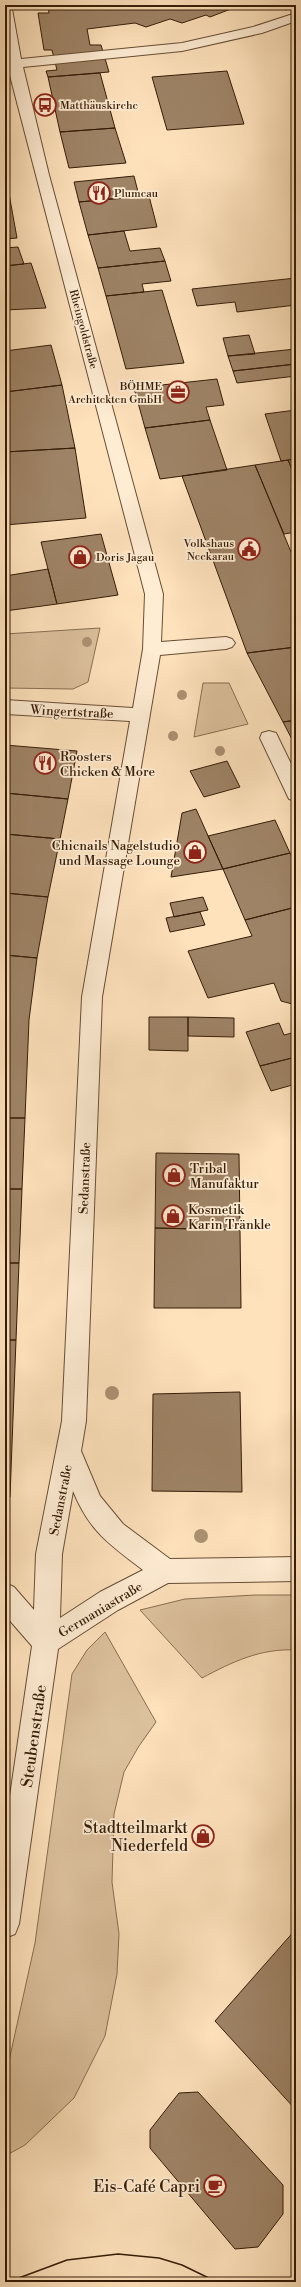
<svg xmlns="http://www.w3.org/2000/svg" width="301" height="2287" viewBox="0 0 301 2287" font-family="'Libre Bodoni',serif">
<rect width="100%" height="100%" fill="#fee2bc"/>
<filter id="stains"><feTurbulence type="fractalNoise" baseFrequency=".005" numOctaves="4"/><feColorMatrix values="0 0 0 0 .2 0 0 0 0 .09 0 0 0 0 .02 0 0 0 .5 -.17"/></filter>
<radialGradient id="worn" r=".72"><stop offset=".6" stop-color="#630" stop-opacity="0"/><stop offset="1" stop-color="#630" stop-opacity=".3"/></radialGradient>
<path fill="#dcc19d" stroke="#896f52" d="M100 628 88 682 73 689 5 688V634Z
M203 683H229L248 724 194 737Z
M255 1595H296V1650C261 1648 232 1662 202 1678L140 1610 185 1599Z
M105 1632 156 1722 139 1746 124 1772 114 1814 112 1882 119 1934 117 1974 105 2036 74 2098 25 2145 5 2156V2079L35 1943 72 1674 87 1650Z"/>
<path fill="#9e8366" stroke="#361d08" d="M48 5H236V7L210 17 206 15 182 23 170 19 146 27 135 23 87 29 90 45H101L109 72 48 77 46 71 57 70 52 50H44L38 13H49Z
M281 5H296V7L285 10Z
M227 71 244 124 167 130 152 77Z
M100 73 115 128 60 132 48 77Z
M115 128 126 163 69 168 60 132Z
M134 176 139 196 79 202 74 182Z
M5 194H9L17 238 5 239Z
M149 196 157 227 88 235 79 202Z
M124 231 130 251 160 248 165 261 98 268 88 235Z
M18 247 24 264 5 266V248Z
M165 261 171 281 142 284 144 292 106 296 98 268Z
M31 263 46 308 5 310V266Z
M296 278V305L237 312 235 302 197 306 192 289Z
M162 290 184 363 126 369 106 296Z
M249 335 255 354 228 356 223 338Z
M51 345 62 385 5 392V351Z
M296 349V364L233 371 228 356Z
M296 364V376L237 383 233 371Z
M217 379 224 405 206 407 210 420 145 428 134 388Z
M62 385 75 448 5 452V392Z
M296 410V459L281 461 265 414Z
M210 420 227 470 160 479 145 428Z
M75 448 86 518 5 525V452Z
M296 459V479L288 460Z
M288 460 296 479V532L284 534 255 465Z
M255 465 296 564V647L247 653 182 476Z
M101 534 118 595 57 604 41 542Z
M48 569 57 604 5 611V576Z
M296 647V720L283 722 247 653Z
M296 720V747L283 722Z
M5 745 77 751 68 799 5 793Z
M227 761 240 787 204 797 190 771Z
M5 793 68 799 60 839 5 834Z
M196 809 223 869 171 877 182 813Z
M275 820 290 853 223 869 208 836Z
M5 834 60 839 48 897 5 893Z
M290 853 296 865V907L245 920 223 869Z
M5 893 48 897 37 958 5 955Z
M203 897 208 910 174 917 170 903Z
M296 907V1005L281 1001 274 983 208 998 188 951 252 936 245 920Z
M200 912 205 925 170 932 166 918Z
M5 955 37 958 29 1020 25 1118H5Z
M149 1017H188V1051L149 1050Z
M188 1017 234 1018V1037L188 1036Z
M279 1023 284 1035 296 1032V1057L260 1066 246 1032Z
M296 1057V1084L271 1091 260 1066Z
M5 1118H25L22 1189H5Z
M156 1153 239 1154 240 1230 155 1228Z
M5 1189H22L19 1263H5Z
M155 1228 240 1230 241 1308H154Z
M5 1263H19L16 1340H5Z
M5 1340H16L10 1497H5Z
M240 1392 242 1492 152 1491 153 1394Z
M296 1929V2110L215 2021Z
M198 2092 283 2185V2214L258 2247 235 2249 150 2148V2130L179 2093Z"/>
<g fill="none" stroke-linecap="round" stroke-linejoin="round">
<g stroke="#684e35" stroke-width="2">
<path id="minor" d="M5 5 12 9 21 59 182 43 253 27 296 13V21L262 33 182 51 23 67 49 175 163 594 161 642 226 637 232 639 235 643 232 647 226 649 160 655 102 997 86 1421 81 1451 100 1496 123 1524 170 1559 296 1557V1581L168 1583 118 1610 58 1649 19 1924 15 1934 5 1938V1830L32 1646 5 1615V1583L14 1587 34 1610 36 1554 62 1421 82 997 130 721 5 714V700L133 708 143 649 145 594 7 64ZM73 1491C90 1532 109 1544 143 1570L100 1592 60 1618 62 1554Z
M269 731 276 733 296 774V801L289 799 260 738 262 733Z"/>
</g>
<use href="#minor" fill="#feecd3" fill-rule="evenodd"/>
<path stroke="#361d08" stroke-width="1.5" d="M8 2282 67 2260 118 2254 159 2258 182 2265 217 2282"/>
</g>
<g fill="#ac9172">
<circle cx="87" cy="642" r="5"/>
<circle cx="182" cy="695" r="5"/>
<circle cx="173" cy="736" r="5"/>
<circle cx="220" cy="751" r="5"/>
<circle cx="112" cy="1393" r="7"/>
<circle cx="201" cy="1536" r="7"/>
</g>
<defs>
<g id="bus-ring" transform="scale(1.15)"><circle r="9.5" fill="#feecd3" stroke="#8f2418" stroke-width="1.5"/><path d="M-5-6H5V4H4V6H2V4H-2V6H-4V4H-5ZM-3.5-4V0h7V-4ZM-3.5 1.2v1.5H-2V1.2ZM2 1.2v1.5H3.5V1.2Z" fill="#8f2418"/></g>
<g id="restaurant-ring" transform="scale(1.15)"><circle r="9.5" fill="#feecd3" stroke="#8f2418" stroke-width="1.5"/><path d="M-5-6h1v4h1v-4h1v4h1v-4h1v5L-1.5 .5V6h-2V.5L-5-1ZM5-6V6H3V1.5H1.5Q1.5-4 5-6Z" fill="#8f2418"/></g>
<g id="office-ring" transform="scale(1.15)"><circle r="9.5" fill="#feecd3" stroke="#8f2418" stroke-width="1.5"/><path d="M-6-3h4V-5.5h4V-3h4V5H-6ZM-1-4.5V-3h2v-1.5ZM-6 0V1H6V0Z" fill="#8f2418"/></g>
<g id="civic-ring" transform="scale(1.15)"><circle r="9.5" fill="#feecd3" stroke="#8f2418" stroke-width="1.5"/><path d="M-.6-6.5H3V-4.5H.6V-3L4-1V1h2V6H-6V1h2V-1L-.6-3ZM-1.2 2.5V6h2.4V2.5Z" fill="#8f2418"/></g>
<g id="shop-ring" transform="scale(1.15)"><circle r="9.5" fill="#feecd3" stroke="#8f2418" stroke-width="1.5"/><path d="M-5-2.5h2.3a2.7 3.5 0 0 1 5.4 0H5L5.5 6h-11ZM-1.5-2.5h3a1.5 2.3 0 0 0-3 0Z" fill="#8f2418"/></g>
<g id="cafe-ring" transform="scale(1.15)"><circle r="9.5" fill="#feecd3" stroke="#8f2418" stroke-width="1.5"/><path d="M-5.5-4.5H6V0H3Q3 3.5 0 3.5H-2.5Q-5.5 3.5-5.5 0ZM3-3.2v2h1.7v-2ZM-6 4.5H4V6H-6Z" fill="#8f2418"/></g>
</defs>
<g fill-rule="evenodd">
<use href="#bus-ring" x="45" y="105"/>
<use href="#restaurant-ring" x="99" y="193"/>
<use href="#office-ring" x="178" y="392"/>
<use href="#civic-ring" x="249" y="549"/>
<use href="#shop-ring" x="80" y="557"/>
<use href="#restaurant-ring" x="45" y="763"/>
<use href="#shop-ring" x="195" y="852"/>
<use href="#shop-ring" x="174" y="1175"/>
<use href="#shop-ring" x="173" y="1216"/>
<use href="#shop-ring" x="203" y="1836"/>
<use href="#cafe-ring" x="215" y="2186"/>
</g>
<g text-anchor="middle" stroke-width="3.5" stroke-linejoin="round" paint-order="stroke">
<g font-size="11" fill="#361d08" stroke="#feecd3" text-anchor="start">
<text x="60" y="109">Matthäuskirche</text>
<text x="114" y="197">Plumeau</text>
<text x="162" y="390" text-anchor="end">BÖHME<tspan x="162" dy="13">Architekten GmbH</tspan></text>
<text x="234" y="547" text-anchor="end">Volkshaus<tspan x="234" dy="13">Neckarau</tspan></text>
<text x="96" y="561">Doris Jagau</text>
</g>
<g font-size="11" fill="#361d08" stroke="#feecd3">
<text transform="translate(84 329) rotate(75)" y="4">Rheingoldstraße</text>
</g>
<g font-size="13" fill="#361d08" stroke="#feecd3">
<text transform="translate(72 711) rotate(3)" y="5">Wingertstraße</text>
<text transform="translate(84 1178) rotate(-88)" y="5">Sedanstraße</text>
<text transform="translate(60 1500) rotate(-79)" y="5">Sedanstraße</text>
<text transform="translate(100 1609) rotate(-31)" y="5">Germaniastraße</text>
</g>
<g font-size="13" fill="#361d08" stroke="#feecd3" text-anchor="start">
<text x="60" y="761">Roosters<tspan x="60" dy="15">Chicken &amp; More</tspan></text>
<text x="180" y="850" text-anchor="end">Chicnails Nagelstudio<tspan x="180" dy="15">und Massage Lounge</tspan></text>
<text x="190" y="1173">Tribal<tspan x="190" dy="15">Manufaktur</tspan></text>
<text x="188" y="1214">Kosmetik<tspan x="188" dy="15">Karin Tränkle</tspan></text>
</g>
<g font-size="16" fill="#361d08" stroke="#feecd3">
<text transform="translate(33 1736) rotate(-82)" y="6">Steubenstraße</text>
</g>
<g font-size="16" fill="#361d08" stroke="#feecd3" text-anchor="end">
<text x="188" y="1833">Stadtteilmarkt<tspan x="188" dy="18">Niederfeld</tspan></text>
<text x="200" y="2192">Eis-Café Capri</text>
</g>
</g>
<rect width="301" height="2287" fill="none" stroke="#fee2bc" stroke-width="20"/>
<rect x="6" y="6" width="289" height="2275" fill="none" stroke="#361d08" stroke-width="2"/>
<rect x="10" y="10" width="281" height="2267" fill="none" stroke="#361d08"/>
<rect width="100%" height="100%" filter="url(#stains)"/>
<rect width="100%" height="100%" fill="url(#worn)"/>
</svg>
